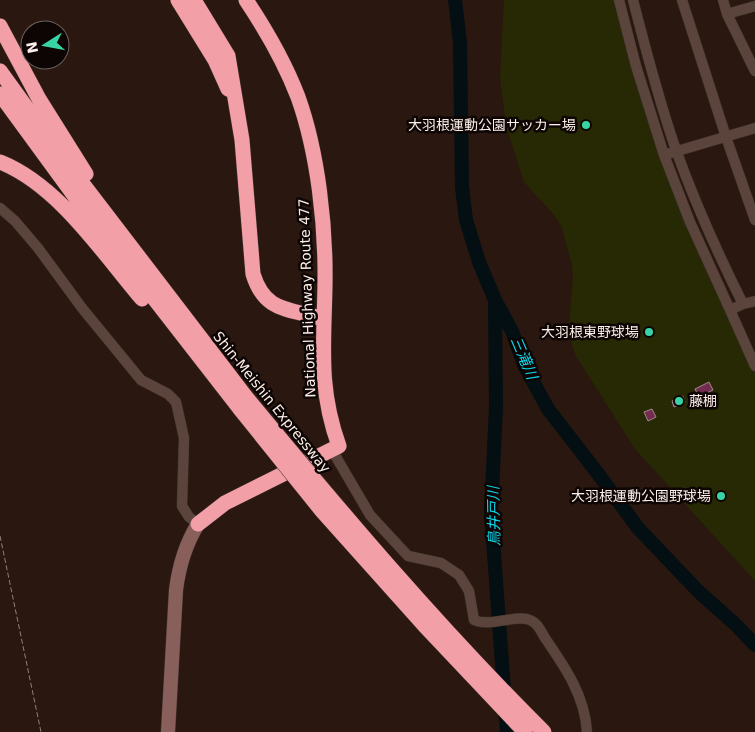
<svg xmlns="http://www.w3.org/2000/svg" width="755" height="732" viewBox="0 0 755 732" font-family="'DejaVu Sans','Noto Sans JP',sans-serif">
<rect width="100%" height="100%" fill="#2a170f"/>
<path fill="#262903" d="M504 0H617L711 278 755 373V581L635 449 576 356 570 339 569 325 573 278 572 265 562 228 555 216 524 182 506 126 500 78Z"/>
<g fill="none" stroke-linecap="round" stroke-linejoin="round">
<path stroke="#030f12" stroke-width="14" d="M455 0 460 43 462 187 466 220 479 262 495 300 512 331 524 365 548 409 596 471 638 528 699 592 735 624 755 645
M495 303 496 407 491 512 507 732"/>
</g>
<path fill="#732c4d" stroke="#a18891" d="M709 382 713 390 699 397 695 389Z
M683 396 685 402 674 407 672 401Z
M652 409 656 417 648 421 644 412Z"/>
<g fill="none" stroke-linecap="round" stroke-linejoin="round">
<g stroke="#40322e" stroke-width="11">
<path id="street" d="M619 0 636 66 664 155 755 128
M633 0C646 51 659 101 676 150 695 203 718 254 743 304L755 301
M682 0 726 137 755 220
M723 0 727 14 755 71
M727 14 755 6
M664 155 690 222 730 310 743 304
M0 208 15 221 38 248 82 308 141 380 168 394 176 402 184 438 182 506 189 517 198 524
M730 310 755 366
M332 450 370 515 408 556 441 563 459 575 469 591 474 620C490 627 510 616 527 619 538 622 540 630 545 638 565 667 585 696 587 732"/>
</g>
<g stroke="#40322e" stroke-width="15">
<path id="secondary" d="M168 732 176 590C179 566 185 545 198 524"/>
</g>
<g stroke="#40322e" stroke-width="16">
<path id="highway" d="M178 0 215 60 228 89
M194 0 228 56 242 140 253 274C265 313 289 308 323 319
M0 26 39 99 86 174
M0 71 60 154 246 397
M0 94 79 202 240 409
M0 162C58 185 102 252 142 299
M198 524 225 503 339 446C318 388 324 345 325 285 326 226 318 153 298 97 285 63 266 30 246 0"/>
</g>
<path stroke="#918079" stroke-width="1" stroke-dasharray="5 2.5" stroke-linecap="butt" d="M0 536 41 732"/>
<use href="#street" stroke="#5a443b" stroke-width="10"/>
<use href="#secondary" stroke="#885f5b" stroke-width="14"/>
<use href="#highway" stroke="#f39fa7" stroke-width="15"/>
<g stroke="#40322e" stroke-width="16" stroke-linecap="butt">
<path id="highway-bridge" d="M246 397C341 512 438 627 544 732
M240 409 322 511 424 625 525 732"/>
</g>
<use href="#highway-bridge" stroke="#f39fa7" stroke-width="15"/>
</g>
<g fill="#38d4a6" stroke="#0c0503" stroke-width="2">
<circle cx="586" cy="125" r="5"/>
<circle cx="649" cy="332" r="5"/>
<circle cx="679" cy="401" r="5"/>
<circle cx="721" cy="496" r="5"/>
</g>
<g text-anchor="middle" stroke-width="5" stroke-linejoin="round" paint-order="stroke">
<g font-size="14" fill="#fceee8" stroke="#0c0503" text-anchor="end">
<text x="576" y="130">大羽根運動公園サッカー場</text>
<text x="639" y="337">大羽根東野球場</text>
<text x="689" y="406" text-anchor="start">藤棚</text>
<text x="711" y="501">大羽根運動公園野球場</text>
</g>
<g font-size="14" fill="#fceee8" stroke="#0c0503">
<text transform="translate(307 298) rotate(-92)" y="5">National Highway Route 477</text>
<text transform="translate(272 402) rotate(51)" y="5">Shin-Meishin Expressway</text>
</g>
<g font-size="15" font-style="italic" fill="#0bd6ed" stroke="#0c0503">
<text transform="translate(524 358) rotate(67)" y="5">三滝川</text>
<text transform="translate(494 516) rotate(-91)" y="5">鳥井戸川</text>
</g>
</g>
<g transform="translate(45 45) rotate(259)"><circle r="24" fill="#0c0503" stroke="#6c625f"/>
<path d="M0-4L9 19L0 12L-9 19Z" fill="#38d4a6"/>
<text y="-8" font-size="14" font-weight="bold" text-anchor="middle" fill="#fceee8">N</text>
</g>
</svg>
